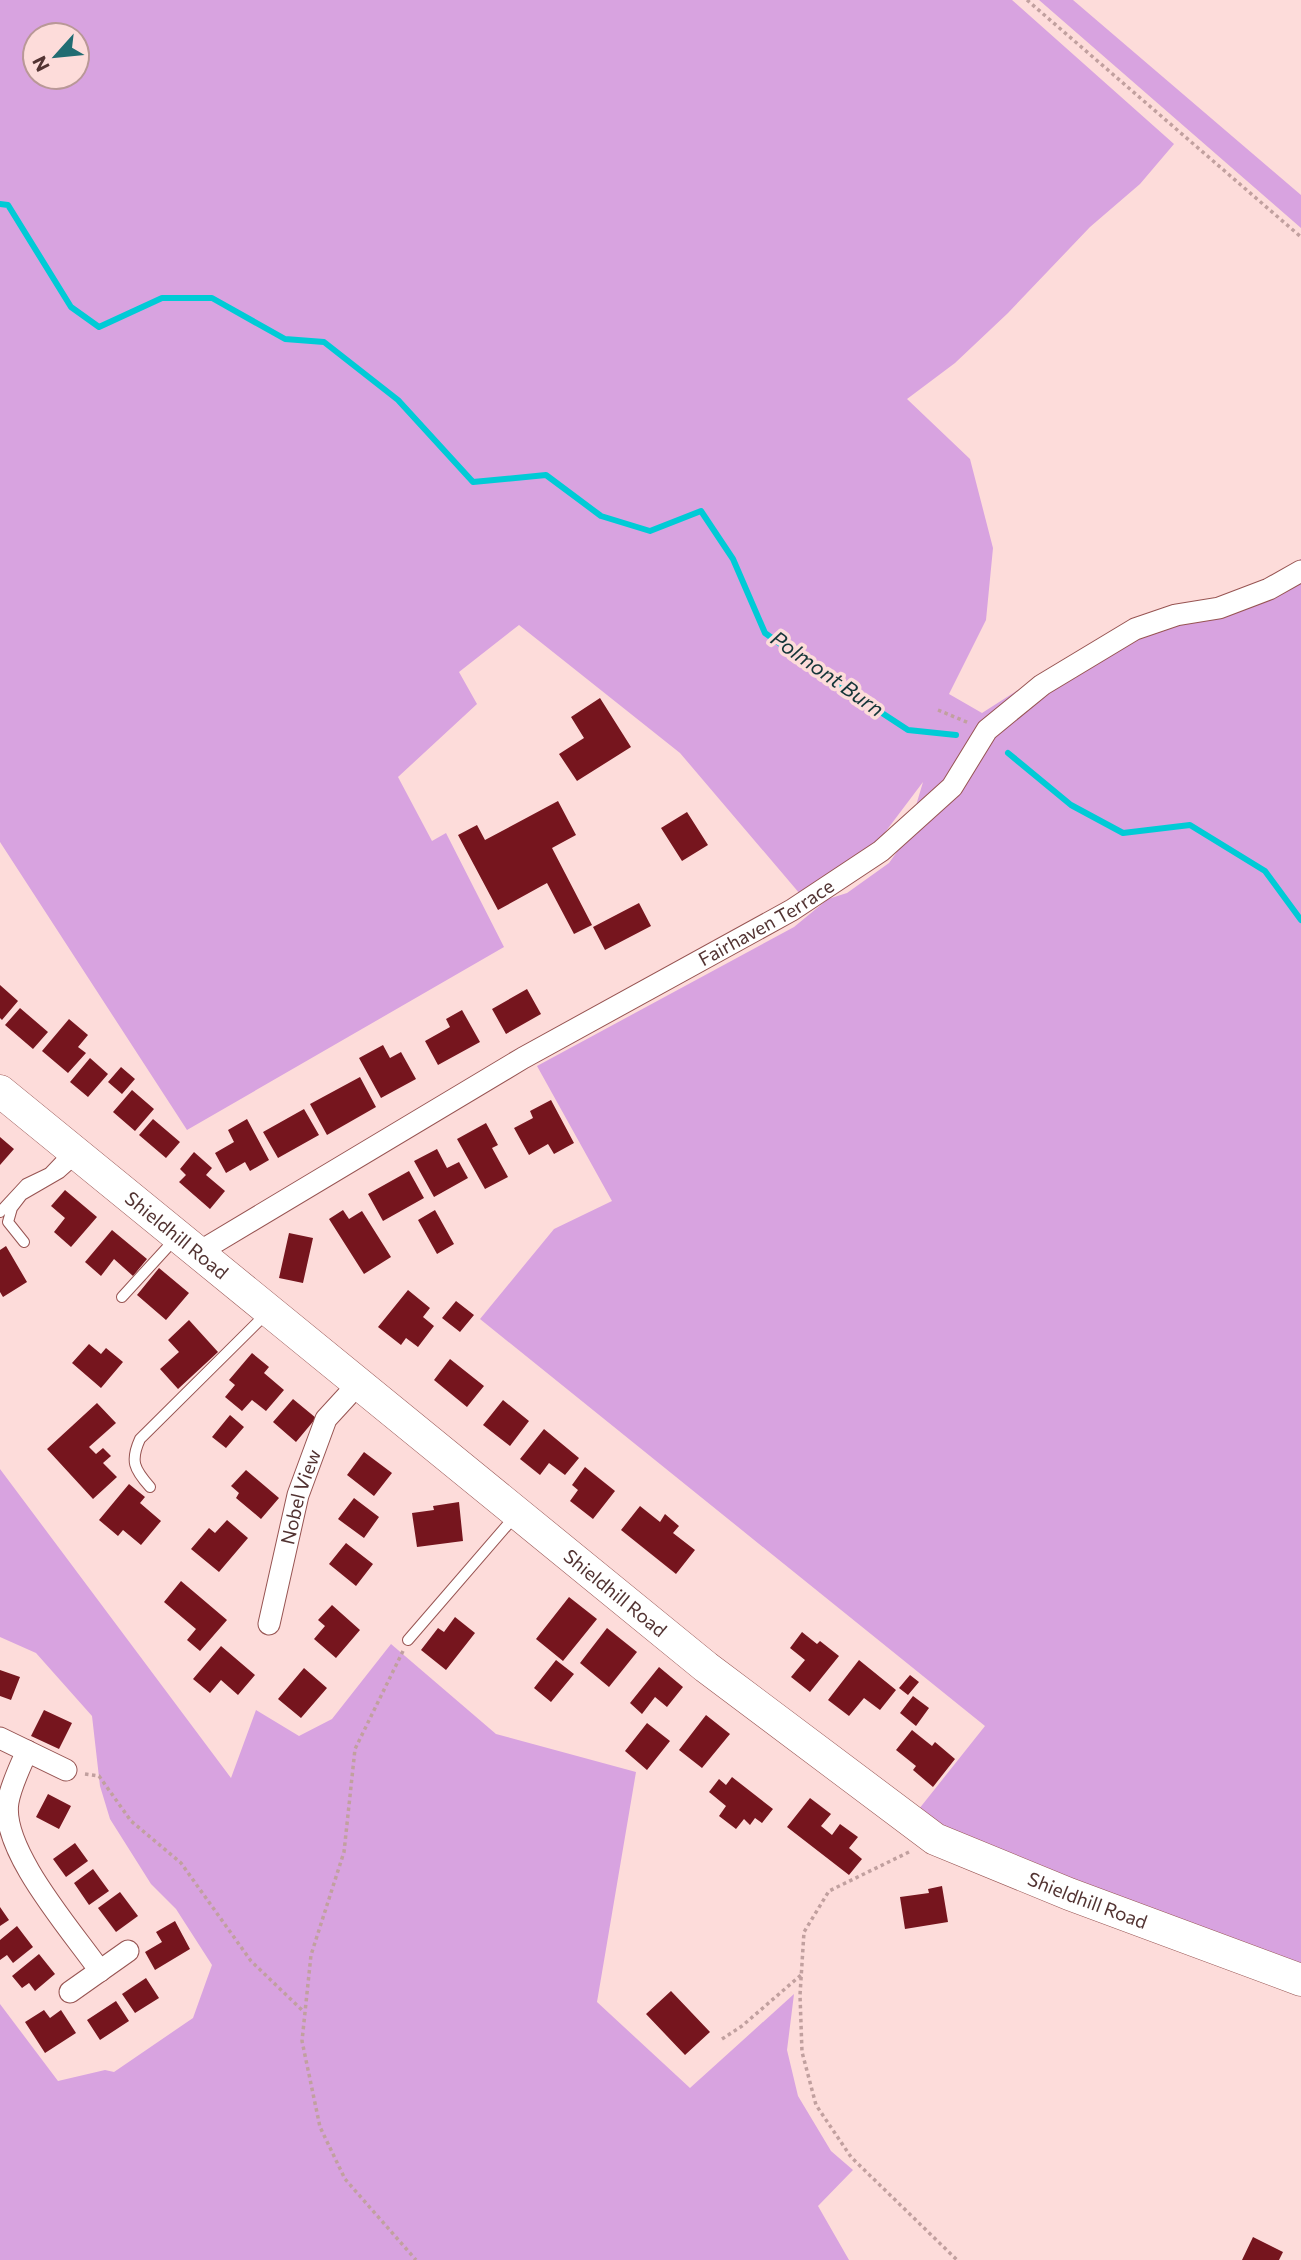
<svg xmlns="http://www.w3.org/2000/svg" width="1301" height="2260" viewBox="0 0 1301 2260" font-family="Commissioner,sans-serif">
<rect width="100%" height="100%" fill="#fddcda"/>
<path fill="#d8a3e0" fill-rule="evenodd" d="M0 0H1012L1174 144 1140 184 1090 227 1008 313 955 363 907 399 970 459 993 548 986 620 949 694 982 713 1040 676 1217 600 1262 583 1301 559V1965L1033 1864 915 1814 985 1726 480 1319 554 1229 612 1201 537 1066 794 927 828 899 847 893 889 863 906 839 923 782 880 839 800 894 680 753 519 625 459 672 477 704 398 777 432 841 446 833 504 947 187 1130 0 842ZM35 35H77V77H35Z
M1039 0H1073L1301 195V228Z
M0 1469 231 1778 256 1710 299 1736 332 1719 391 1644 496 1734 636 1772 597 2002 690 2088 794 1994 787 2050 798 2096 831 2151 853 2170 818 2206 849 2260H0V2004L58 2081 105 2070 114 2072 193 2018 212 1965 176 1909 151 1884 110 1819 100 1786 92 1716 36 1653 0 1637Z"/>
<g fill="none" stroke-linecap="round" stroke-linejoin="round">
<path stroke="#00cbd6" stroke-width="6" d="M0 204 8 205 71 307 99 327 162 298H212L285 339 324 342 398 400 473 482 546 475 601 516 650 531 701 511 733 559 765 633 824 675 908 730 956 735
M1008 753 1071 805 1123 833 1190 825 1265 871 1301 920"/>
</g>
<path fill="#76151e" d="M600 698 631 747 577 781 559 754 584 738 571 717Z
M558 801 576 835 552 848 592 925 574 934 547 883 498 910 458 835 477 825 485 840Z
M687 812 708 845 682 861 661 828Z
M639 903 651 926 605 950 593 927Z
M0 985 18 1001 2 1020 0 1018Z
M527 989 541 1014 506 1034 492 1009Z
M20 1008 48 1032 33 1049 5 1025Z
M462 1010 480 1042 438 1065 425 1041 450 1027 446 1019Z
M69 1019 88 1035 78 1047 86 1053 68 1073 42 1051Z
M383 1045 390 1058 401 1052 416 1079 381 1098 359 1058Z
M90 1058 108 1074 88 1097 70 1082Z
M121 1067 135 1079 122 1094 108 1082Z
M360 1077 376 1107 327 1135 310 1104Z
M132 1090 154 1109 135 1131 113 1112Z
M551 1100 574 1143 554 1154 548 1144 529 1155 514 1128 533 1118 530 1111Z
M304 1109 319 1135 278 1158 263 1132Z
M153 1119 180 1142 166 1158 139 1135Z
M247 1119 269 1160 250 1171 245 1162 226 1173 215 1153 234 1142 228 1130Z
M486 1123 498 1145 492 1148 508 1177 485 1189 457 1139Z
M0 1137 14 1149 0 1165Z
M437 1149 447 1168 459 1162 468 1178 434 1197 414 1161Z
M194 1152 212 1168 206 1175 225 1191 210 1209 179 1182 186 1175 180 1169Z
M409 1171 424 1198 383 1221 368 1194Z
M65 1190 97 1217 71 1247 54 1232 65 1218 51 1206Z
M343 1210 349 1219 362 1211 391 1257 364 1274 329 1219Z
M435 1210 454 1244 437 1254 418 1220Z
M112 1230 147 1259 133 1276 114 1259 101 1276 85 1262Z
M289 1233 313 1238 303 1283 279 1278Z
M6 1246 27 1282 3 1297 0 1292V1250Z
M159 1268 189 1293 166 1320 137 1295Z
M408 1290 430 1308 423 1317 434 1326 418 1347 406 1338 401 1345 378 1327Z
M456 1301 474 1315 460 1332 442 1318Z
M189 1320 218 1352 178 1389 160 1369 179 1352 168 1340Z
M89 1344 101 1354 106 1348 123 1362 101 1388 72 1363Z
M252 1353 269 1367 264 1373 284 1390 266 1411 252 1400 242 1411 225 1397 235 1385 229 1380Z
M450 1359 484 1386 467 1407 434 1380Z
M293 1399 316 1418 296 1442 273 1422Z
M503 1400 529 1421 510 1446 483 1425Z
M97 1403 116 1423 89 1447 96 1454 103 1448 111 1456 103 1463 117 1477 93 1499 47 1449Z
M230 1415 244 1427 226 1448 212 1437Z
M544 1429 579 1458 565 1475 549 1463 540 1475 520 1459Z
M364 1452 392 1473 374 1496 347 1475Z
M585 1467 615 1491 593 1519 570 1501 578 1490 572 1485Z
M246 1470 279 1498 261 1519 236 1498 239 1493 231 1486Z
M129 1484 145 1497 140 1503 161 1521 141 1545 123 1530 118 1536 99 1520Z
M354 1498 379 1517 364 1538 338 1519Z
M459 1502 463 1541 417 1547 412 1513 434 1510 433 1506Z
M640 1506 660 1522 665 1514 679 1526 673 1533 695 1550 676 1574 621 1530Z
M227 1520 248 1538 219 1572 191 1549 209 1528 215 1533Z
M346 1543 373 1564 356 1586 329 1564Z
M181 1581 227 1620 200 1651 187 1640 196 1629 164 1602Z
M569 1597 597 1619 563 1661 536 1639Z
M332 1605 360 1630 336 1658 314 1639 325 1626 318 1620Z
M455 1617 475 1633 446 1670 421 1650 438 1628 444 1632Z
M607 1628 637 1652 609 1687 580 1663Z
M802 1632 817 1644 820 1641 839 1656 810 1692 791 1677 805 1660 790 1648Z
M221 1646 255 1675 238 1695 221 1680 210 1693 193 1679Z
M556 1660 574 1674 551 1702 534 1688Z
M859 1660 896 1690 880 1710 864 1698 849 1716 828 1700Z
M659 1667 683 1687 667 1707 655 1697 642 1714 630 1703Z
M304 1668 327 1688 301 1718 278 1699Z
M0 1670 20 1677 11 1700 0 1696Z
M910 1675 919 1682 908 1695 899 1688Z
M913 1696 929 1708 916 1726 900 1713Z
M44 1710 72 1723 59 1749 31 1736Z
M706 1715 730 1734 702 1768 679 1750Z
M647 1723 670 1741 647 1770 625 1751Z
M912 1730 932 1746 935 1742 955 1759 933 1787 913 1770 916 1766 896 1750Z
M732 1777 773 1809 762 1823 755 1818 750 1825 744 1819 736 1829 719 1816 726 1806 709 1792 719 1779 726 1785Z
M48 1794 71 1806 59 1829 36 1817Z
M810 1798 831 1814 821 1826 832 1835 840 1824 858 1837 849 1848 862 1859 849 1875 787 1827Z
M75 1843 88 1861 66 1877 53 1859Z
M93 1869 109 1891 89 1905 74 1883Z
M942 1886 948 1922 905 1929 900 1897 929 1893 928 1889Z
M120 1892 138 1916 116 1932 98 1908Z
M0 1907 9 1920 0 1926Z
M175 1921 190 1949 155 1970 145 1952 162 1942 156 1932Z
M17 1926 33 1947 13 1963 7 1955 0 1960V1940Z
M39 1954 55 1974 35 1991 29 1983 22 1988 12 1976Z
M146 1978 159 1998 135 2013 122 1994Z
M671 1991 710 2032 685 2055 646 2014Z
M116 2001 129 2021 100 2040 87 2020Z
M44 2010 50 2018 61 2010 76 2033 45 2053 25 2022Z
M1253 2237 1283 2252 1279 2260H1242Z"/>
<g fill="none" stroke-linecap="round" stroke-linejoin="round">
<g stroke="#975452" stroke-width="12">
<path id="lane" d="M0 1212 26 1184 49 1173 70 1151
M24 1242 8 1222 12 1208 22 1195 60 1173 78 1157
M122 1297 175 1239
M150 1487C134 1469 130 1461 140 1439L268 1312
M408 1640 516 1515"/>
</g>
<g stroke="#975452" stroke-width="23">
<g id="street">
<path id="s1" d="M199 1252 523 1058 792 910 881 851 952 787 987 730 1042 685 1135 629 1176 615 1219 608 1269 589 1301 571"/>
<path id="s2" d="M269 1624 298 1495 326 1419 359 1383"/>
<path d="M0 1738 66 1770"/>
<path d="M27 1751C20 1767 11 1785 8 1802 0 1850 73 1932 100 1971"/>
<path d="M70 1992 128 1951"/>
</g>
</g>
<g stroke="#975452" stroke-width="33">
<g id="secondary">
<path id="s3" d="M0 1091 706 1667 935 1839 1069 1894 1301 1980"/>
</g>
</g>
<path stroke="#c1a09f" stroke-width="3.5" stroke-dasharray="3.5 3.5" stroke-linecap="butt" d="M1027 0 1301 237
M938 710 969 723
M403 1651 355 1749 344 1852 311 1955 302 2041 320 2127 345 2179 416 2260
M85 1774 99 1776 131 1821 181 1863 251 1961 304 2012
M909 1852 829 1891 804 1932 800 1995 802 2052 816 2105 851 2157 957 2260
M722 2039 742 2026 801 1975"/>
<use href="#lane" stroke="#fff" stroke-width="10"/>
<use href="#street" stroke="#fff" stroke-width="21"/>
<use href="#secondary" stroke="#fff" stroke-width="32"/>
</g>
<g text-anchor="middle" stroke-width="7" stroke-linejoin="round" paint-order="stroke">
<g font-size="19" fill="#523332" stroke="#fddcda">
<text dy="7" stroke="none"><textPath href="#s1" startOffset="656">Fairhaven Terrace</textPath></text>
<text dy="7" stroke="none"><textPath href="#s3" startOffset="228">Shieldhill Road</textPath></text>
<text dy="7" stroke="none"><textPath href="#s2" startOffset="131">Nobel View</textPath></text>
<text dy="7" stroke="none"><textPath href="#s3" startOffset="794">Shieldhill Road</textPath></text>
<text dy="7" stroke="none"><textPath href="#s3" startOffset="1362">Shieldhill Road</textPath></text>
</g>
<g font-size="21" font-style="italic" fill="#143538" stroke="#fddcda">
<text transform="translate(827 674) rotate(35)" y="7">Polmont Burn</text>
</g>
</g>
<g transform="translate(56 56) rotate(243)"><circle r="33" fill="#fddcda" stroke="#b99897" stroke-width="2"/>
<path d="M0-5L12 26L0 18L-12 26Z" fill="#216c72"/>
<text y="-10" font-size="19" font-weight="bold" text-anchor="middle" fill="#523332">N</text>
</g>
</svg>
